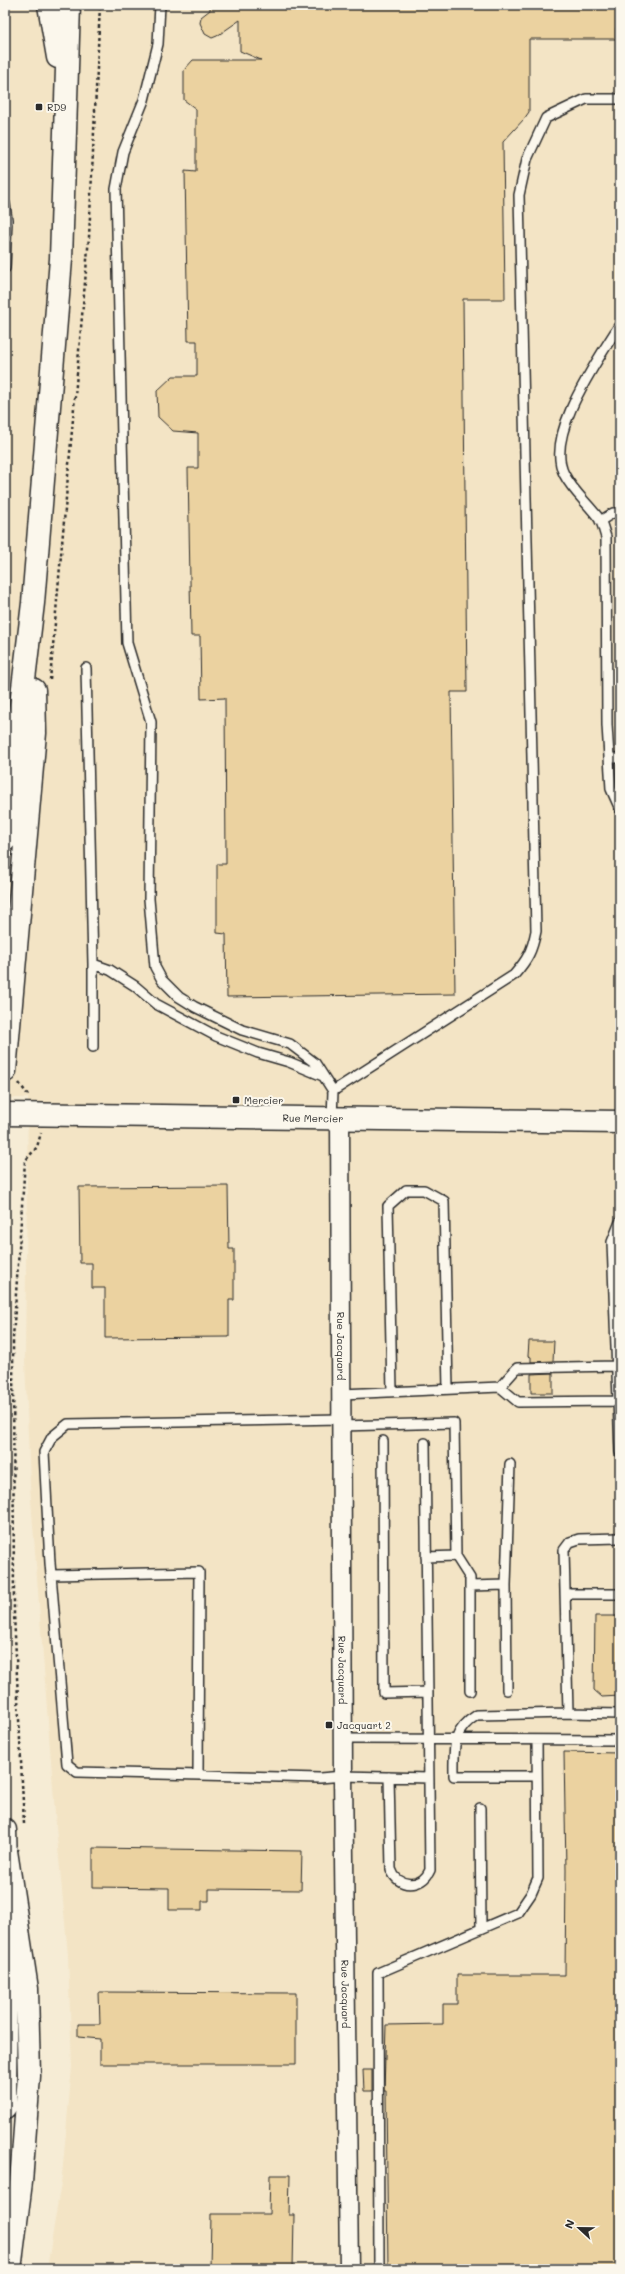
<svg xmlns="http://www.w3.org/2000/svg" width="625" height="2274" viewBox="0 0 625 2274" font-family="Mali,sans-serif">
<rect width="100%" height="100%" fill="#f6ecd5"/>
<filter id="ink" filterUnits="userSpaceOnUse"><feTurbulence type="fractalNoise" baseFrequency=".025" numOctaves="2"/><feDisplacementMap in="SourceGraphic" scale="8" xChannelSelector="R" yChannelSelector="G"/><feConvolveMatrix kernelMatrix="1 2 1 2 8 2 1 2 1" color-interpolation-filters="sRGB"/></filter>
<g filter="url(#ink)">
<path fill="#f3e4c5" d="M5 5H620V2269H47L62 2176 72 2067 68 1955 56 1826 30 1486 25 1358 28 1098H5Z"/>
<path fill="#ebd2a0" stroke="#2b2b2b" d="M210 5H620V28H616V39H529V112L524 119 503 142 505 299H463L467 692H451L455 994 227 997 226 934 217 933V864H226L225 698 201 699 200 636H191L188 468H198V433L173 431 158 417 157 391 173 376H197V341H188L185 171 196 172V109L184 100V70L193 60H261L240 51V20L217 36 212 38 205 34 200 23 201 17 210 10Z
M228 1186 229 1249H234V1300H229V1337L105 1338V1288H92V1263H80L79 1187Z
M529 1341H554L553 1361 531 1362V1357L528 1356Z
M553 1373V1393H531V1374Z
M595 1616H620V1696L602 1697 594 1690Z
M564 1752 619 1753 620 2269H388L386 2091H384L386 2025 443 2024V2004H457V1975H565L566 1870Z
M93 1848 302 1851 301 1890 209 1889V1901H202V1910H169V1888L93 1887Z
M99 1992 296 1993V2064H100V2039L78 2037V2024H100Z
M363 2070H372V2091H364Z
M270 2175H290L289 2215H294L293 2269H210L211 2214H269Z"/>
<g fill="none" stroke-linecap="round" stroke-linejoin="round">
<g stroke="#2b2b2b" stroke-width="12">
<path id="service" d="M160 5 158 44 144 100 123 152 116 189 127 643 151 722 149 899 155 967 162 980 179 997 195 1007 242 1030 290 1044 315 1063 333 1091 332 1119
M5 204 7 220 5 268
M620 324C599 359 544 434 564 474 573 492 589 504 600 520 603 525 604 532 606 537L607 725 611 789 620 809
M600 521 613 513H620
M86 668 93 964 110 970 135 986 156 1004 216 1036 258 1053 289 1062 323 1076
M609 758H620
M93 964V1047
M333 1091 514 975C528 959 532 951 536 931L519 195 527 159 546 118 586 99H620
M620 1222 612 1242 620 1452
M500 1387 517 1368 616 1366
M392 1391 388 1206 406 1190H424L444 1201 448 1389
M342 1394 500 1387 518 1402 617 1401
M341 1419 68 1424 52 1437 44 1452 50 1563 67 1764 77 1772 320 1778 343 1776 429 1778
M341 1426 454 1423 456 1556 470 1578V1691
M383 1441 384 1693 428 1692
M426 1557 456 1556
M52 1575 199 1572 198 1775
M506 1585 510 1464
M470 1586 506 1585 507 1690
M565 1594H620
M568 1713 620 1714
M343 1739 620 1740
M537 1776H454C454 1749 451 1731 477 1715L568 1713 564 1550 570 1542 579 1539 620 1538
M389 1777 391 1869C397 1888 422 1889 430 1870L425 1443
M480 1808 481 1929
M379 2269 378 1973 518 1913 531 1894 538 1878 537 1740"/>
</g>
<g stroke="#2b2b2b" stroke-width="21">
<g id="minor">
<path id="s1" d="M340 1119 343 1776 349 2269"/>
</g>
</g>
<g stroke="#2b2b2b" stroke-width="25">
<g id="tertiary">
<path id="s2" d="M5 1114 620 1122"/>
</g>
</g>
<g stroke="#2b2b2b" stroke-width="25">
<path id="secondary" d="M49 5 58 57
M5 840 33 603 61 259 69 5
M5 1071 35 733 34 690
M5 1830 6 1865
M6 1851 27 1989 29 2076 21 2182 10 2269
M5 2107 6 1923"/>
</g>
<path stroke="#2b2b2b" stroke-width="2.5" stroke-dasharray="3 3" stroke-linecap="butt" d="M50 680 89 237 100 5
M19 1083 28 1095
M24 1824 14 1614 13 1338 25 1161 37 1147 41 1133"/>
<use href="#service" stroke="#fbf7ec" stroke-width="9"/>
<use href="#minor" stroke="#fbf7ec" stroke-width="18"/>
<use href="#tertiary" stroke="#fbf7ec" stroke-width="22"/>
<use href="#secondary" stroke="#fbf7ec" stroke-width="22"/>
</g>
</g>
<g fill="#2b2b2b" stroke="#fbf7ec" stroke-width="1.5">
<rect x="35" y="103" width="8" height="8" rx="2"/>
<rect x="232" y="1096" width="8" height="8" rx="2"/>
<rect x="325" y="1721" width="8" height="8" rx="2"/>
</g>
<g text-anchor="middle" stroke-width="4" stroke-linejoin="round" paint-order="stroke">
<g font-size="10" fill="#2b2b2b" stroke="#fbf7ec" text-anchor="start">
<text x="47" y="111">RD9</text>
<text x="244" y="1104">Mercier</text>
<text x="337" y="1729">Jacquart 2</text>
</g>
<g font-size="10" fill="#2b2b2b" stroke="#fbf7ec">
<text dy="4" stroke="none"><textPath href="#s2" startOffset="308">Rue Mercier</textPath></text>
<text dy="4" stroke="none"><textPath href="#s1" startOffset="227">Rue Jacquard</textPath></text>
<text dy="4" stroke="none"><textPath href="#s1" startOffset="551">Rue Jacquard</textPath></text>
<text dy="4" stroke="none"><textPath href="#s1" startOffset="875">Rue Jacquard</textPath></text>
</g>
</g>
<rect width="625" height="2274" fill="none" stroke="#fbf7ec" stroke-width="20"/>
<rect x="10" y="10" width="605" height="2254" fill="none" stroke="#2b2b2b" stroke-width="1.5" filter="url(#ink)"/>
<g transform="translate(579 2228) rotate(292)" stroke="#fbf7ec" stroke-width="3" paint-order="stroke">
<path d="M0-3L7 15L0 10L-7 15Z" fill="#2b2b2b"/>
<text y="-6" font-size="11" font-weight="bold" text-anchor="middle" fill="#2b2b2b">N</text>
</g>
</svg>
